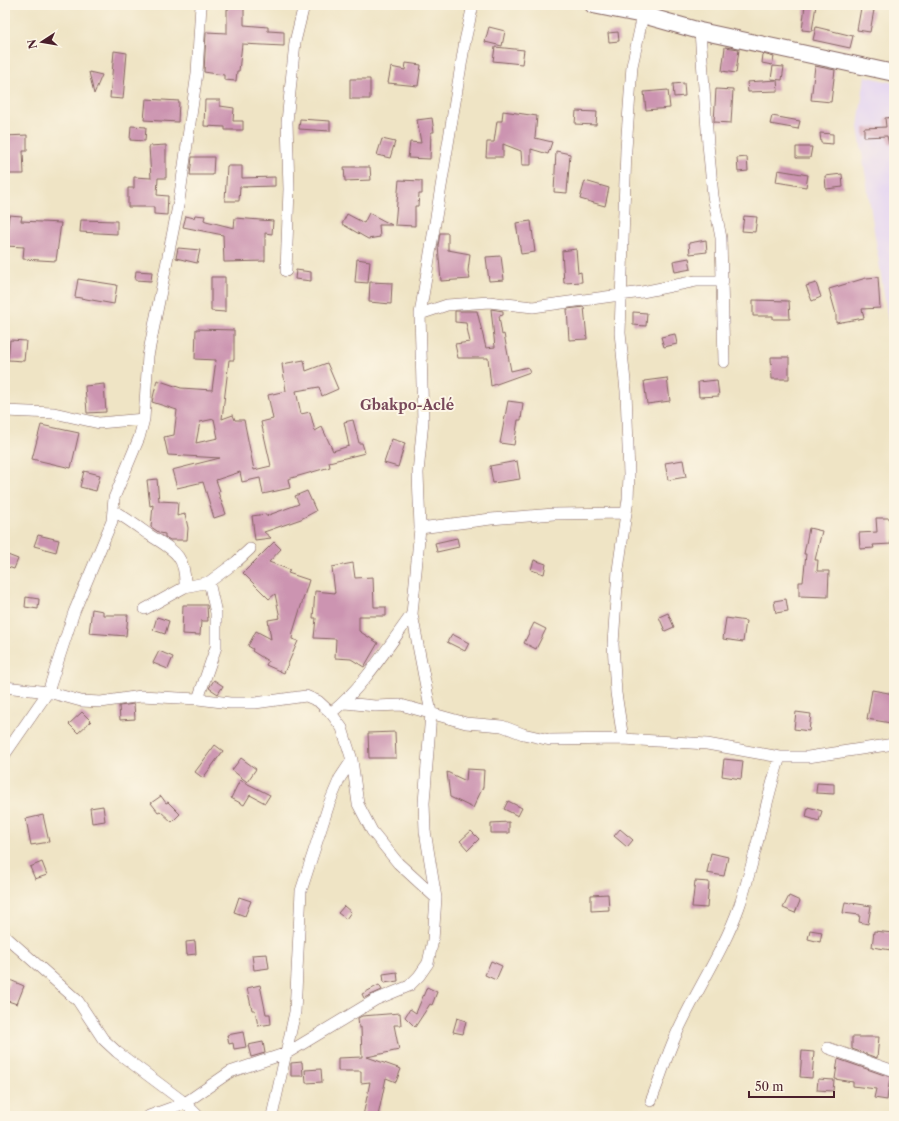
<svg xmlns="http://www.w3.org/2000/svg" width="899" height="1121" viewBox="0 0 899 1121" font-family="'Libre Caslon Text',serif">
<rect width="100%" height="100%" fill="#fcf5e5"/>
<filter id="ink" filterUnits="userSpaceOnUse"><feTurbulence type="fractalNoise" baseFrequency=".025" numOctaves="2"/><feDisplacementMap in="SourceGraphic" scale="8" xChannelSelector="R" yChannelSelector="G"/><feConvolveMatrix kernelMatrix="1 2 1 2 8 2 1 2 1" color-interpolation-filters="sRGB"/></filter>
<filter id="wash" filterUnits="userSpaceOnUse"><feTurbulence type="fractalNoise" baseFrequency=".012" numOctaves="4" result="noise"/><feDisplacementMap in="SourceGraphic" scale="16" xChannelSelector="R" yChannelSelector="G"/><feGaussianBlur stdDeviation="0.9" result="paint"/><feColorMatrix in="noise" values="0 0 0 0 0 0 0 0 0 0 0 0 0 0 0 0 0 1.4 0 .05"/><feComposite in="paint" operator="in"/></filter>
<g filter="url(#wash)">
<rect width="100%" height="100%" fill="#efe4c5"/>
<path fill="#e3d3f3" d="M865 76 894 83V359L858 127Z"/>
<g id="blocks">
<path fill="#cc94b1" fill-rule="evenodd" d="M229 5H244V25L268 27V31L284 32V46L242 44 239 71H237L236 81 224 80V75L204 72 206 32 227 33V9H229Z
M805 5H816L812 31 802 30Z
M861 8 874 10 870 32 857 30Z
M489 27 505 31 502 46 485 42Z
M816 27 853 36 850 48 813 40Z
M618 32 619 41 609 42 608 33Z
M495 47 524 50 522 64 493 61Z
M725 47 739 49 736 73 722 71Z
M114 51 127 53 123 99 110 98Z
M763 54 774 57 772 65 762 63Z
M406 63 421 65 418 86 388 83 391 67 405 70Z
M773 66 784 67 782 80 771 79Z
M815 66 835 70 831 102 811 100Z
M89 72 102 75 94 94Z
M350 79H370V99H350Z
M777 80 778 91 748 92 747 82Z
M684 83 685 96 674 97 673 84Z
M716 89 733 90 731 123 714 122Z
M668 90 670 108 646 110 644 92Z
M146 99 179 101 178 122 144 120Z
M205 100H220V106L234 108 233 121H243V130H225V127L204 126Z
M503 111 537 116 535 138 552 142 548 154 531 149V165H522L521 151 503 144V157H486L487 142H494L497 121H502Z
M576 111 597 112 596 125 575 124Z
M772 116 800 121 798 129 770 124Z
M894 117V143L889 144 887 136 864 137V128L886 127 885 118Z
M432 118 434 132H431L430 159 408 158 410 142 421 143 417 120Z
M300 119 330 121V131L299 129Z
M131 126 146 127 145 141 130 140Z
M820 133 833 134V144L821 143Z
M27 135V151H23L24 174H5V136Z
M382 139 395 142 390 158 377 155Z
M166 145V178H158L157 195 168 196 167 215 154 214V207H128V188H134V177L151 178 149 146Z
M796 147H812L810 158H796Z
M556 151 570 154 567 193 554 192Z
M192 157H214L213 175H190Z
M747 157 748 171 738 172 737 158Z
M227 166H242V178L275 177V186L240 187 239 201H225Z
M344 167H370L371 180 345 181Z
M778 170 808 175 806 187 776 182Z
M842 174 843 187 826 189 825 176Z
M399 180 422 181V194H419L418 206H415V226L395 225Z
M585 181 609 188 605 206 580 199Z
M369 213 392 225H379L380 237 368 239 342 224 347 214 364 223Z
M9 215 22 216 21 221 61 223 56 261 23 259 24 247 5 246Z
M195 215 205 216 204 220 206 221 234 228 235 218 273 221 272 234 265 233V261L224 262 223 235 183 227 186 216 194 218Z
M744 216 757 217 755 232 742 231Z
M81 220 117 221V234L80 232Z
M531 221 535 252 521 254 516 223Z
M440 233H448V250L470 254 468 271 470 279 441 281 438 246Z
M706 240 707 252 690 254 689 243Z
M178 248 200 250 197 263 176 258Z
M576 249 578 273 581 272 582 282 564 283 562 251Z
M501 256 504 280 489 281 486 257Z
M689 258 691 269 675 272 673 261Z
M357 259 370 261 368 283 355 282Z
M296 270 311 272V281L295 279Z
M136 271 152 272 151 281 135 280Z
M211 277H225V312L211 311Z
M878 277 880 308 862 309 864 318 836 323V314L829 289 866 278Z
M78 279 117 285 114 304 75 297Z
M370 282 392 283 391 304 369 302Z
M816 283 821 297 812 301 806 286Z
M753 300 789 301 790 319H773V316H753Z
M584 307 587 339 569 340 567 309Z
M491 309 503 311V315L499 316 502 335 504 334 511 371 528 367 530 372 491 386 488 358H458L455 344 470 342 466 323 455 322V311H477L486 348 495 347Z
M633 312 647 313 646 326 633 325Z
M196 329 234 330V360H229L222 419 233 415 235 420H244L254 470 271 466 261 422 273 419 268 395 286 391 282 364 304 360 306 371 327 363 338 389 322 396 319 387 296 391 301 414 310 412 315 431 322 427 333 451 349 446 344 422 353 420 359 443H362L365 453 329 462 330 467 288 479 290 488 263 494 260 478 242 482 240 472 216 480 220 491 218 492 226 514 214 518 203 482 177 488 172 470 220 458 168 455 164 437 174 435 177 410 152 402 157 380 181 388 212 390 216 360 195 359ZM214 419 218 438 196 443 200 422Z
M675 334 677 344 664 347 661 337Z
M10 340 26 341 24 361 8 360Z
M771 357H789V379H772Z
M667 378 670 401 647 404 644 381Z
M717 380 719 396 699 397 698 382Z
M104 384 106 412 87 413 85 386Z
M508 401 523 403 521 420H518L514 445 500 443Z
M41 425 79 433 71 468 32 459Z
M392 439 405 443 398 467 384 463Z
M683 460 686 477 668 480 665 463Z
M517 461 520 479 493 483 490 466Z
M84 471 100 475 96 491 80 487Z
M157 479 159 501 178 502 177 516 185 514 188 528 187 540H170L165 537V534L160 533 151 527 153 505 150 506 147 480Z
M307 491 316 511 301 519 264 532 271 538 255 540 252 516 266 514V516L299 504 295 496Z
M876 518H890L891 544 873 545 874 548 860 549 859 533 877 532Z
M809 528 822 531 815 560H818L817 571H829L828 597 799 596V582H803L806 554H804Z
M38 535 59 540 56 552 34 546Z
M457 538 459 547 437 552 435 543Z
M274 542 281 549 269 562 290 570 288 573 309 580 293 632 292 639 298 641 284 673 266 665 268 661 252 651 253 649 248 646 256 631 271 639 268 620 280 618 275 594 269 599 243 573Z
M5 554 18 559 14 569 5 566Z
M534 560 546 564 544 574 531 570Z
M353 563 355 578 373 577 374 607H386V616H359V631L378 643 364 667 351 659 335 658 336 639 314 638 316 618H313L315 591 335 593 332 567Z
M26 597 39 599 38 609 25 607Z
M786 599 788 611 776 613 774 601Z
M183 605H207L208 621H201L200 635 182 634Z
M92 609 103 611V615H128L126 636 89 633Z
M668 613 674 627 665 631 659 617Z
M157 617 169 621 165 634 153 630Z
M726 618 746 621 743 642 723 639Z
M534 623 546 629 536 649 524 643Z
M452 634 469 643 465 651 447 642Z
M159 651 173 657 168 669 153 663Z
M214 680 223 686 218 694 209 688Z
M872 690 894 694 891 723 867 719Z
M134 704 135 719 120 720 119 706Z
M82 712 91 721 78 733 69 724Z
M796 712 811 714 809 731 794 729Z
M395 732 396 758H369L368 733Z
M215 745 223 751 203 778 195 772Z
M241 758 256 769 247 782 232 770Z
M724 759 743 761 741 779 722 776Z
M467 769 484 770 483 787 473 808 450 797 447 772 466 781Z
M240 780 270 795 265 803 250 795 244 805 231 798Z
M817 783 834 784V794L816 793Z
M161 796 166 803 168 802 180 814 172 822 160 811 158 812 151 803Z
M508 801 522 808 518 816 504 809Z
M103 806 105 821 92 823 90 808Z
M808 807 822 811 819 821 806 817Z
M43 815 49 842 31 845 26 819Z
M509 822V833H491V823Z
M620 829 633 840 627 847 614 836Z
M471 831 479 839 468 850 460 841Z
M711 853 728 857 724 876 707 873Z
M42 862 47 875 35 879 30 867Z
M695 881 709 882 707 908 692 907Z
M608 894 609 910 591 911V895Z
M789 896 800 901 795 913 783 908Z
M239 897 251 901 245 916 234 912Z
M845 902 871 906 868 924 859 922 860 915 843 913Z
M344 906 351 912 346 919 338 913Z
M810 930 822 932 820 942 808 939Z
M874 931 893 933 891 950 872 947Z
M195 941 196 954 187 955 186 942Z
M267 954 269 968 254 970 252 955Z
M491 961 502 966 496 980 485 975Z
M397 972 398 981 384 983 383 974Z
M10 980 24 986 17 1004 5 1000V991Z
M260 985 266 1014H270L271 1024 258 1026 255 1010H252L247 988Z
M379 985 382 990 364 998 362 994Z
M427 987 437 992 432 1005 430 1004 415 1027 405 1017 410 1009 416 1013Z
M400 1013 401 1025H394L399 1050 367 1057 401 1069 396 1082 386 1078 378 1116H363L370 1082 361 1083V1071H338V1058L362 1057 361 1027 359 1028 358 1018 362 1016Z
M457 1018 466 1021 463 1034 453 1032Z
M243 1032 246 1047 234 1049 233 1043 229 1044 227 1035Z
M852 1037H879L877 1058 852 1049Z
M263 1042 265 1053 251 1057 248 1045Z
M802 1051 814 1052 812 1078 800 1077Z
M838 1059 890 1077 887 1100 874 1098 876 1089 853 1086V1082L835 1079Z
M302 1062 303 1076H291V1063Z
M321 1069 322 1082 306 1083 305 1070Z
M818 1079 834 1080 833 1091 817 1090Z"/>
</g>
</g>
<g filter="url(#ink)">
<use href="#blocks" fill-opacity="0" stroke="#846461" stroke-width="1"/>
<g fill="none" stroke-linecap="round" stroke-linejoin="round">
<g stroke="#846461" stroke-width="12">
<path id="street" d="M700 31 708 144 713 196 721 238 724 362
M286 271 289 189 287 122 295 42 304 5
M420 314 447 305 489 302 533 307 642 292 696 281H723
M5 411 54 413 99 423 144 419
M114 511C126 518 137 526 148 534 172 550 186 553 185 587
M420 528 491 519 554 514 625 513
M145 609 185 587 209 582 236 562 250 549
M5 687 48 692 81 701 101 702 141 696 198 699 230 703H255L306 696 318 701 331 713 342 728 352 760 358 804 372 831 398 863 436 898
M198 699 216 647V613L209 582
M345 703 375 706 401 705 466 723 502 726 523 734 550 740 623 739 707 744 780 757H808L894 744
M331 713C364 686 387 648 412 614
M623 739 616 693 613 644 618 570 628 499 629 475 626 391 620 333 626 149 632 66 643 15
M5 754 48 692 74 612 112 521 114 498 139 438 144 419 148 356 179 201 197 73 201 5
M5 936 78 1001 103 1039 117 1052 185 1103 198 1116
M828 1048 894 1071
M651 1101C660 1079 666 1057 676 1035 695 992 723 952 739 907 756 858 764 806 780 757
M149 1116 185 1103 230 1072 287 1053 375 1000 409 986 419 976 428 963 433 940 436 898 425 831 424 803 431 713 412 614 420 528 418 473 423 421 420 314 465 41 473 5
M272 1116 295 1012 301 891 329 804 340 778 352 760"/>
</g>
<g stroke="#846461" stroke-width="18">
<path id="secondary" d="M593 5 643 15 700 31 894 73"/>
</g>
<use href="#street" stroke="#fff" stroke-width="11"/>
<use href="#secondary" stroke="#fff" stroke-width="16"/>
</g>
</g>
<g text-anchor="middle" stroke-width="4" stroke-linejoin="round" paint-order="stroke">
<g font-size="14" font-weight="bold" fill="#78485a" stroke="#fcf5e5">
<text x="407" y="410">Gbakpo-Aclé</text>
</g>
</g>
<rect width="899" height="1121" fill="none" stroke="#fcf5e5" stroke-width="20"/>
<g transform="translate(42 42) rotate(258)" stroke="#fcf5e5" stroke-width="3" paint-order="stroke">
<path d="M0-3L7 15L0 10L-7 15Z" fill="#4a1f2b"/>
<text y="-6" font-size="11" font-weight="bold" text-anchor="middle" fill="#4a1f2b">N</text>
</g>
<path d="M749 1091v6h85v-6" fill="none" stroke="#4a1f2b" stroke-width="2"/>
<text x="755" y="1091" font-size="12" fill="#4a1f2b" stroke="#fcf5e5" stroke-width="3" paint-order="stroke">50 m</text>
</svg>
